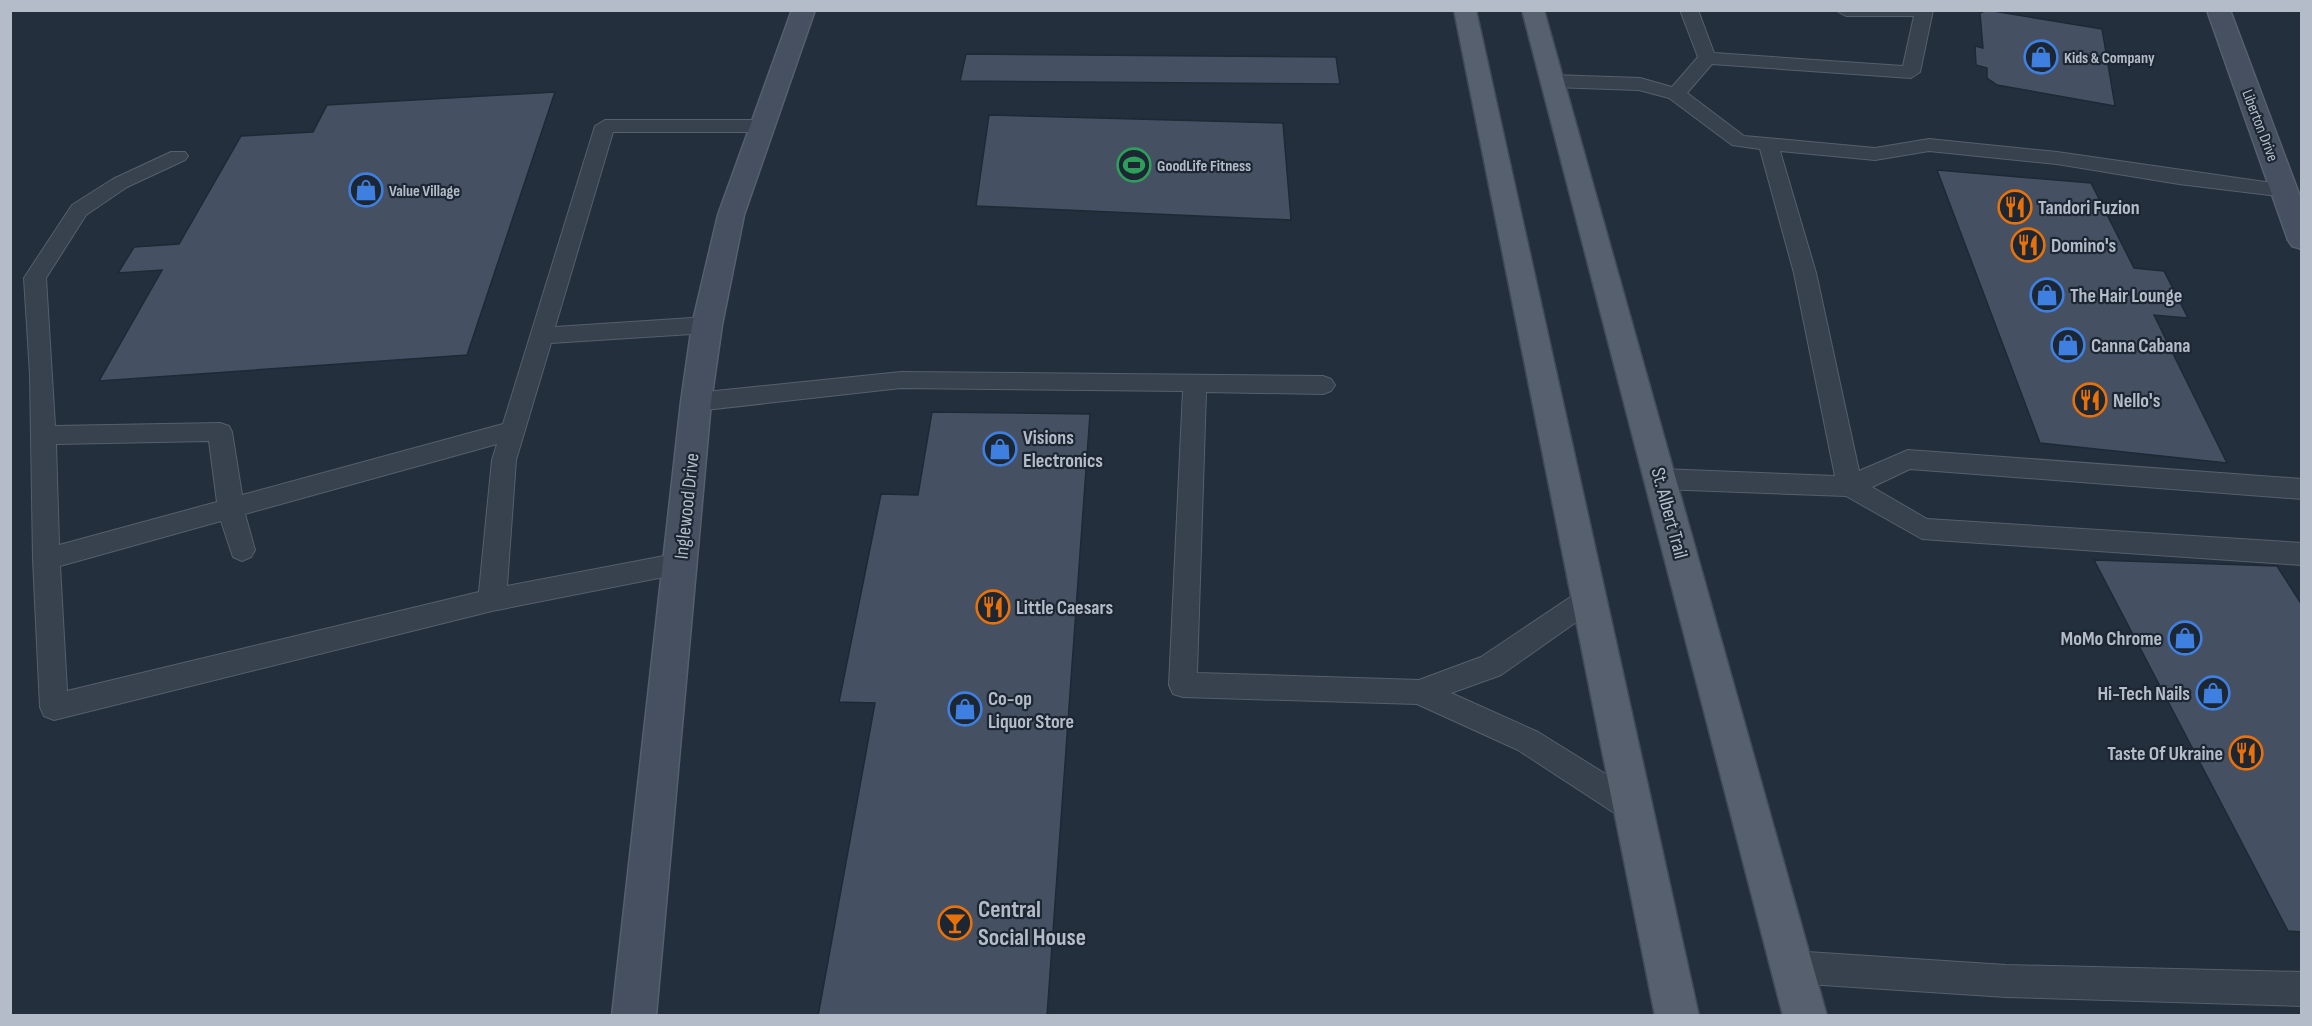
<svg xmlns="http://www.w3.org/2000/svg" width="2312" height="1026" viewBox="0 0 2312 1026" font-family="'Sofia Sans Condensed',sans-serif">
<rect width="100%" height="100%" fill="#242f3e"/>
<path fill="#455162" stroke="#1f2835" stroke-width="1.5" d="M1987 10 2102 29 2115 106 1997 85 1987 78V68L1976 65 1975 46 1983 48 1980 13Z
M966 54 1336 57 1340 84 960 81Z
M555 92 467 355 99 381 162 270 118 273 134 247 179 244 241 136 313 132 327 105Z
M989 115 1283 123 1291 220 976 206Z
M1937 170 2091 183 2134 268 2164 271 2188 318 2154 315 2227 463 2040 443Z
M932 412 1090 414 1047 1016H818L875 703 839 702 881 494 918 495Z
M2094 560 2277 566 2302 605V932L2288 931Z"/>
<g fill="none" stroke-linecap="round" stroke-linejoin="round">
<g stroke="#565f6c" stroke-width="2">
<path id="lane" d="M1680 10H1698L1714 53 1903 66 1914 16H1846L1837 11 1933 10 1920 72 1911 78 1712 64 1687 93 1744 136 1875 148 1929 139 2057 152 2293 186 2296 191 2293 196 2286 197 2179 184 2057 164 1929 151 1875 160 1780 151 1816 273 1859 471 1908 450 2302 479V499L1910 469 1872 487 1927 519 2302 543V565L1922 539 1846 496 1661 489 1652 486 1649 479 1652 472 1661 469 1835 476 1794 273 1760 149 1732 145 1669 98 1639 90 1552 87 1543 81 1552 75 1640 78 1672 87 1698 57Z
M605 120H761L771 126 761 132H613L555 327 707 317 715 319 718 325 715 331 707 333 551 343 516 460 507 586 680 553 689 556 693 564 689 572 492 611 54 720 44 716 40 707 33 559 30 374 24 278 72 205 113 179 171 152H185L188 156 185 160 127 187 86 215 46 278 55 426 220 423 229 426 232 432 242 495 503 424 595 126ZM209 441 217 502 59 545 56 444ZM497 444 492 460 479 592 67 691 60 566 221 521 233 557 242 561 251 557 255 550 245 514Z
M901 372 1323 376 1331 379 1335 385 1331 391 1323 394 1206 392 1197 673 1419 680 1481 657 1581 590 1590 587 1599 590 1603 598 1599 606 1501 675 1451 693 1538 732 1644 798 1648 808 1644 818 1633 822 1622 818 1518 750 1417 704 1183 697 1173 694 1169 685 1183 391 901 388 696 411 688 408 684 402 688 396 696 393Z
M1792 951 2006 965 2302 972V1006L2006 997 1792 983 1780 979 1776 967 1780 955Z"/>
</g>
<g stroke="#565f6c" stroke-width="3">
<path id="secondary" d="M792 10H815L744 215 722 325 711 402 656 1016H612L681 402 692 325 718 215Z
M2207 10H2230L2302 202V249L2292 246 2288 240Z"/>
</g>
<g stroke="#414a57" stroke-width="3">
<path id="primary" d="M1454 10H1476L1699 1016H1655Z
M1522 10H1544L1827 1016H1783Z"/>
</g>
<use href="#lane" fill="#38414e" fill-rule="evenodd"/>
<use href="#secondary" fill="#465061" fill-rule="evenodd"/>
<use href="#primary" fill="#56606e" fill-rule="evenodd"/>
</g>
<defs>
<g id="shop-ring" transform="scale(1.725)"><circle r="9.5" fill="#1d2633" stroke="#3f7fe0" stroke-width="1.5"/><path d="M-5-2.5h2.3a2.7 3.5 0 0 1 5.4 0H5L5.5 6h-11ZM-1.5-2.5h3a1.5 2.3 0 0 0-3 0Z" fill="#3f7fe0"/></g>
<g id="stadium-ring" transform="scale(1.725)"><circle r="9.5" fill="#1d2633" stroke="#2e9e5b" stroke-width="1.5"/><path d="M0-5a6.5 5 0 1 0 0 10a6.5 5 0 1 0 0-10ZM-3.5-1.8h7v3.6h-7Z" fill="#2e9e5b"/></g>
<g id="restaurant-ring" transform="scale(1.725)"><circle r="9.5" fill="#1d2633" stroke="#e8710a" stroke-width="1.5"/><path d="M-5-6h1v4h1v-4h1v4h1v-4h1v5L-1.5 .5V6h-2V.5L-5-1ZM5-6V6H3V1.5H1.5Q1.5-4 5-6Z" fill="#e8710a"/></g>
<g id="bar-ring" transform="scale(1.725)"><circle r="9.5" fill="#1d2633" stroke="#e8710a" stroke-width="1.5"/><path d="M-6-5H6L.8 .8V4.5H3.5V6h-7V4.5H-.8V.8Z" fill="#e8710a"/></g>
</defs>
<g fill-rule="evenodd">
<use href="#shop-ring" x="2041" y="57"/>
<use href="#stadium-ring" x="1134" y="165"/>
<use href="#shop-ring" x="366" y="190"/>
<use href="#restaurant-ring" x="2015" y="207"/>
<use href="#restaurant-ring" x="2028" y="245"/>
<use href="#shop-ring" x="2047" y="295"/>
<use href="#shop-ring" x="2068" y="345"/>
<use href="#restaurant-ring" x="2090" y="400"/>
<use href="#shop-ring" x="1000" y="449"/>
<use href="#restaurant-ring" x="993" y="607"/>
<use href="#shop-ring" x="2185" y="638"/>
<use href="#shop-ring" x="2213" y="693"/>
<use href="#shop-ring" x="965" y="709"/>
<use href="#restaurant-ring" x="2246" y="753"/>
<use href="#bar-ring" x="955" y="923"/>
</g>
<g text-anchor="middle" stroke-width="4.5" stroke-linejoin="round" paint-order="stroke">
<g font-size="16" font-weight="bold" fill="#b4bcc9" stroke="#1d2633" text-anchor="start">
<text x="2064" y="63">Kids &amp; Company</text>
<text x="1157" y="171">GoodLife Fitness</text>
<text x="389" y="196">Value Village</text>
</g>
<g font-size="16" fill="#b4bcc9" stroke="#1d2633">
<text transform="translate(2261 125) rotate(69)" y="6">Liberton Drive</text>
</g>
<g font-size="20" font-weight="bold" fill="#b4bcc9" stroke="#1d2633" text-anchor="start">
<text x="2038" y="214">Tandori Fuzion</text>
<text x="2051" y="252">Domino's</text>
<text x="2070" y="302">The Hair Lounge</text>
<text x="2091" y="352">Canna Cabana</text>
<text x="2113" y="407">Nello's</text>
<text x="1023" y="444">Visions<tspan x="1023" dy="23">Electronics</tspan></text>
<text x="1016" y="614">Little Caesars</text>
<text x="2162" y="645" text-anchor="end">MoMo Chrome</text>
<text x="2190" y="700" text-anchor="end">Hi-Tech Nails</text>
<text x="988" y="705">Co-op<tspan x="988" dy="23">Liquor Store</tspan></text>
<text x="2223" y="760" text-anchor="end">Taste Of Ukraine</text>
</g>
<g font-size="20" fill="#b4bcc9" stroke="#1d2633">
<text transform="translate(686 506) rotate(-84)" y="7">Inglewood Drive</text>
<text transform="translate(1670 513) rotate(75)" y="7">St. Albert Trail</text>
</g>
<g font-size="24" font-weight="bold" fill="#b4bcc9" stroke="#1d2633" text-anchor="start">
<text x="978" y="917">Central<tspan x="978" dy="28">Social House</tspan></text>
</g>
</g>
<rect width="2312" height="1026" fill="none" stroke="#b4bcc9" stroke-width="24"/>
</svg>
